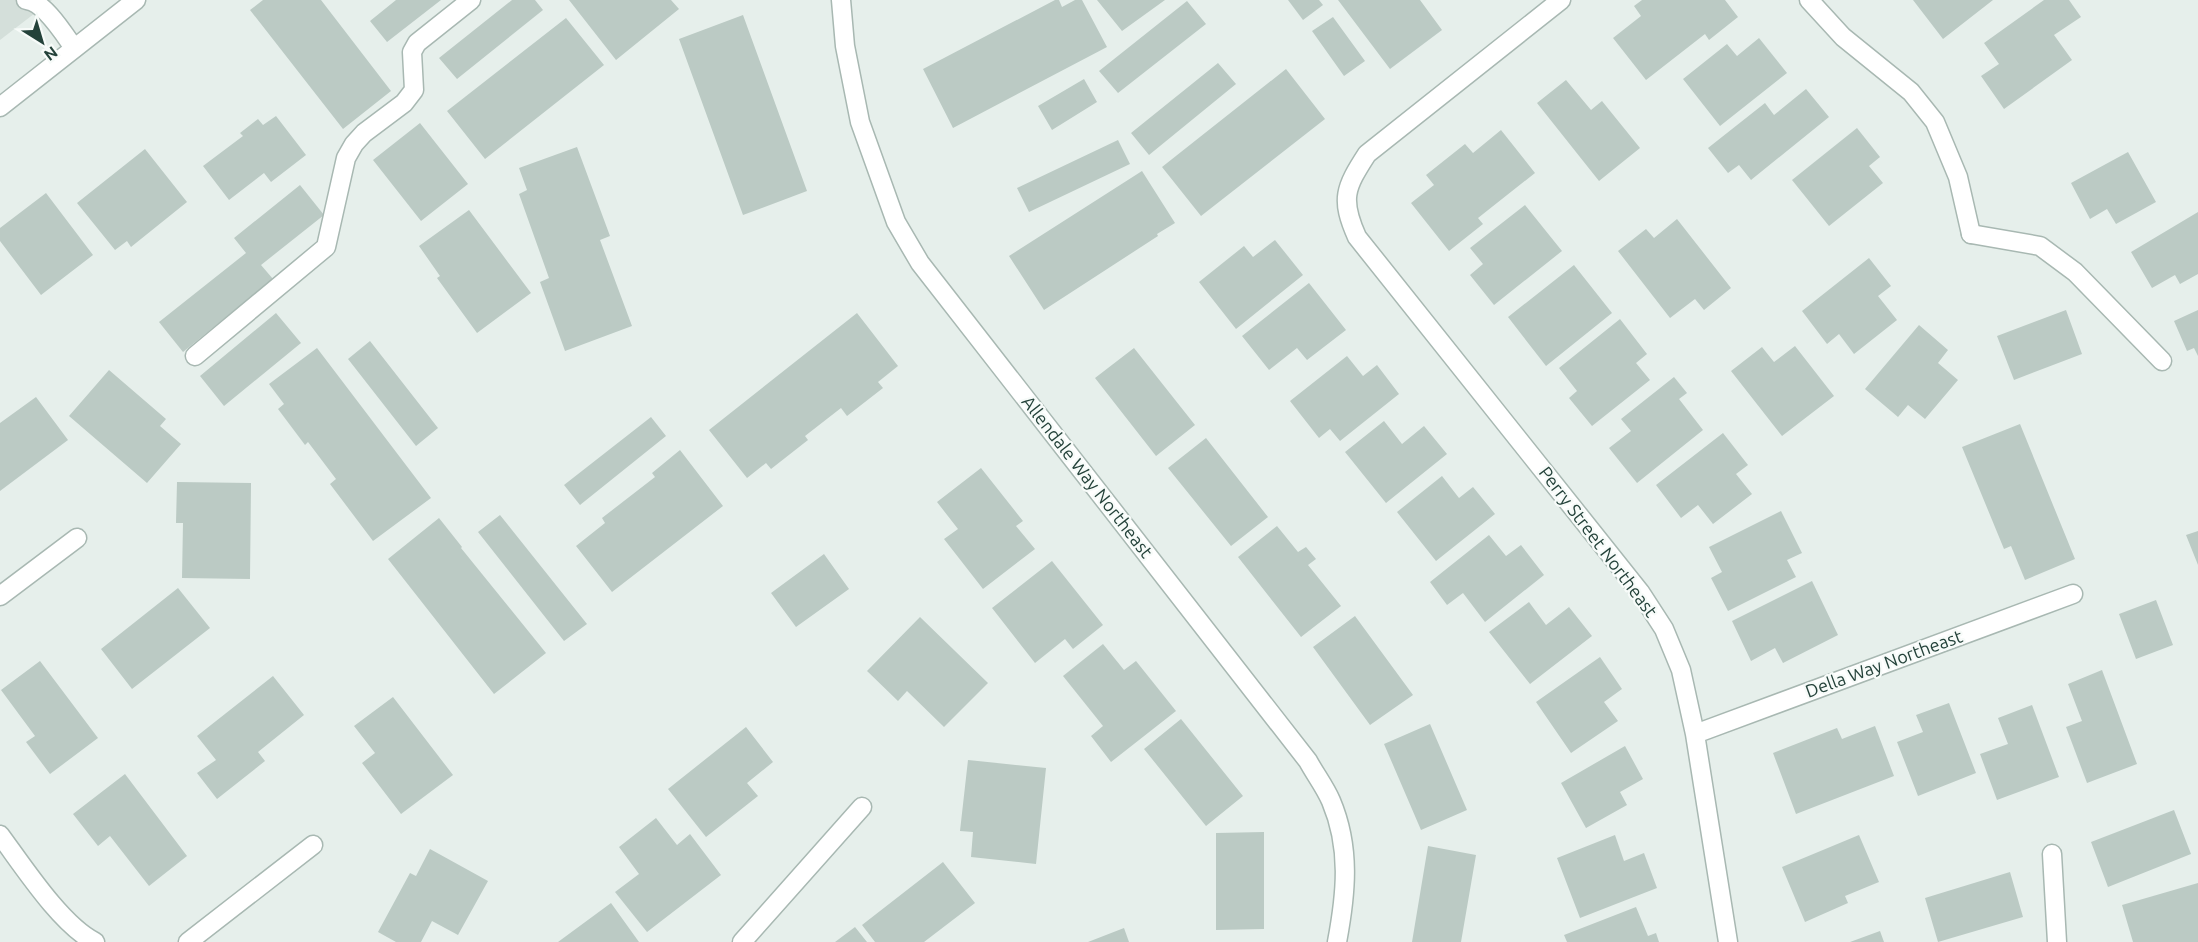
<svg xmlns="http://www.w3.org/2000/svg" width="2198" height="942" viewBox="0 0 2198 942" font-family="Ubuntu,sans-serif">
<rect width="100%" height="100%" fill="#e6efeb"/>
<path fill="#d4dfda" d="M0 0H52L0 40Z"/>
<path fill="#bbcac4" d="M263 0H321L391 91 343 129 250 10Z
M396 0H441L387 42 370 21Z
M512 0H535L543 10 457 79 439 58Z
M569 0H671L679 9 616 60Z
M1055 0H1059L1062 7 1075 0H1082L1107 47 953 128 923 69Z
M1097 0H1165L1122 31Z
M1288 0H1319L1323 5 1303 20Z
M1338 0H1420L1442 30 1390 69Z
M1642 0H1725L1738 17 1709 40 1705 34 1646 80 1613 38 1641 16 1634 6Z
M1913 0H1993L1943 39Z
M2044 0H2069L2081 17 2054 35 2072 60 2004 109 1981 76 1999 64 1984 43Z
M1187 1 1206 24 1118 93 1099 71Z
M743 15 807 191 743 215 679 39Z
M1333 17 1365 61 1344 76 1312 31Z
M566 18 604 65 485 159 447 111Z
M1759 38 1787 73 1720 126 1683 79 1727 44 1737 56Z
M1218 63 1236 84 1149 155 1131 133Z
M1286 69 1325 119 1201 216 1162 167Z
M1084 79 1097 102 1052 130 1038 106Z
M1566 80 1591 110 1602 101 1640 148 1599 181 1537 103Z
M1806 89 1829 117 1751 180 1739 165 1728 173 1708 148 1765 103 1774 115Z
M276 116 306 155 271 182 264 173 229 200 203 166 243 136 240 133 258 119 263 125Z
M420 123 468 184 421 221 373 160Z
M1857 128 1880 157 1869 166 1883 183 1829 226 1792 180Z
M1501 130 1535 173 1478 218 1483 224 1449 251 1411 203 1434 185 1426 175 1465 144 1473 153Z
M1118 140 1130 164 1029 212 1017 188Z
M577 147 610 236 600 240 632 326 565 351 540 282 549 278 519 194 527 190 519 168Z
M145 149 187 202 131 247 127 241 115 250 77 203Z
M2128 152 2156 202 2116 224 2107 209 2090 219 2071 183Z
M1142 171 1175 223 1157 234 1158 236 1044 310 1009 256Z
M300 185 324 215 261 265 273 279 183 352 159 322 246 253 234 238Z
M46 193 93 255 41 295 0 241V228Z
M1525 205 1562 251 1494 305 1470 275 1483 264 1470 248Z
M469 210 531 293 477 333 437 278 440 276 419 246Z
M2198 212V274L2180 284 2175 275 2152 288 2131 252Z
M1677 219 1731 288 1704 310 1695 299 1670 318 1618 251 1646 229 1654 238Z
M1275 240 1303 275 1236 329 1199 282 1244 246 1253 257Z
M1869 258 1891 286 1878 296 1897 320 1854 354 1839 334 1827 344 1802 311Z
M1574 265 1612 313 1546 366 1508 317Z
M1309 283 1346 330 1307 360 1297 348 1269 370 1242 336Z
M2066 310 2082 354 2014 380 1997 336Z
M2198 310V356L2194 348 2187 351 2174 321Z
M276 313 301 343 224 406 200 376Z
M857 313 898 366 878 382 883 388 847 416 841 408 805 436 808 440 771 469 766 463 747 478 709 430Z
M1620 319 1647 354 1636 363 1650 380 1592 426 1569 398 1577 391 1559 368Z
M1919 325 1948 350 1938 363 1958 380 1925 419 1908 405 1898 417 1865 389Z
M370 341 438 428 416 446 348 359Z
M1795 346 1834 396 1782 436 1731 371 1762 347 1774 362Z
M317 348 431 498 373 541 330 484 336 479 308 442 305 445 278 409 284 404 269 384Z
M1134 348 1195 425 1156 456 1095 378Z
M1347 356 1363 376 1377 365 1399 394 1340 441 1330 429 1319 438 1290 401Z
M109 370 166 419 160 426 181 444 147 483 69 416Z
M1674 377 1687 393 1679 399 1703 430 1637 483 1609 448 1631 431 1621 419Z
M36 397 68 440 0 491V423Z
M651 417 666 436 580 505 564 485Z
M1384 421 1402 444 1424 426 1447 454 1386 503 1345 452Z
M2020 424 2075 559 2025 580 2011 546 2004 549 1962 447Z
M1723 433 1748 465 1736 474 1752 494 1713 524 1698 505 1681 518 1656 485Z
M1206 438 1268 517 1231 546 1168 468Z
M680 450 723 506 612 592 576 546 605 523 602 518 655 477 652 473Z
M981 468 1023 521 1016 526 1035 549 983 589 944 539 958 529 937 502Z
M1442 476 1459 498 1473 487 1495 514 1436 561 1397 512Z
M177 482 251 483 250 579 182 578 183 523H176Z
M1781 511 1802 553 1787 560 1796 577 1728 611 1711 578 1722 572 1709 547Z
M500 515 587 624 564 641 478 532Z
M439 518 462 547 461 548 546 653 494 694 388 559Z
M1277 526 1298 552 1306 547 1316 559 1308 565 1341 606 1301 637 1238 557Z
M2198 531V565L2186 535Z
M1489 535 1506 556 1521 545 1544 575 1485 622 1463 593 1447 605 1430 582Z
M824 554 849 589 796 627 771 593Z
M1052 561 1103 625 1073 649 1065 639 1035 663 992 608Z
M1812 581 1838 635 1783 663 1775 648 1751 661 1732 621Z
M178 588 210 628 132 689 101 649Z
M2156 600 2173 645 2136 659 2119 614Z
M1529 602 1546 625 1569 607 1592 636 1530 684 1489 632Z
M1355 616 1413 695 1370 725 1313 647Z
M920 617 988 683 944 727 907 691 898 701 867 671Z
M1103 644 1124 670 1136 661 1176 711 1111 762 1091 736 1103 726 1063 676Z
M1600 657 1622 689 1604 702 1618 721 1571 753 1536 702Z
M40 661 98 738 50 774 26 742 35 736 1 690Z
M2102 670 2137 764 2087 783 2066 727 2082 721 2068 684Z
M273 676 304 715 258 752 265 761 217 799 197 773 216 760 197 736Z
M393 697 453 775 401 814 362 763 375 753 354 726Z
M1949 703 1976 773 1918 796 1897 742 1923 732 1916 715Z
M2032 705 2059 777 1997 800 1980 754 2008 744 1998 718Z
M1181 719 1243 796 1206 826 1144 749Z
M1430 724 1467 810 1421 830 1384 744Z
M1875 726 1894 776 1796 814 1773 753 1837 728 1842 739Z
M746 727 773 762 747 783 758 796 706 837 668 789Z
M1625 746 1643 779 1620 792 1627 805 1586 828 1561 783Z
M968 760 1046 768 1036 864 971 857 973 832 960 831Z
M125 774 187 856 149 886 110 836 98 846 73 814Z
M2174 810 2191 854 2108 887 2091 842Z
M656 818 677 845 690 834 721 875 647 932 615 892 639 874 619 847Z
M1264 832V929L1216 930V833Z
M1615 835 1624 861 1644 853 1657 888 1580 918 1557 858Z
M1859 835 1879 882 1845 896 1848 903 1805 922 1782 867Z
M1428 846 1476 855 1461 942H1412Z
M430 849 488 881 458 935 432 921 421 942H396L378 932 410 873 416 876Z
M943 862 975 903 924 942H875L862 925Z
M2010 872 2023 917 1938 942 1925 898Z
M2198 883V942H2133L2122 905Z
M611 903 639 942H558Z
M1636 907 1648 936 1656 933 1659 942H1567L1564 935Z
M855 927 867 942H835Z
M1124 928 1129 942H1088Z
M1880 931 1884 942H1850Z"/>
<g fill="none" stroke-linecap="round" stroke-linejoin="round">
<g stroke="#a8b8b2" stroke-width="21">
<path id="service" d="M26 0C44 1 64 34 74 48
M1971 234 2040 246 2075 272 2162 361"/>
</g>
<g stroke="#a8b8b2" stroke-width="21">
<path id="minor" d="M841 0 845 46 860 122 896 222 920 263 1308 761C1315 774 1325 787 1331 801 1351 848 1346 894 1337 942
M1561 0 1367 154C1345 188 1340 199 1357 237L1640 592 1664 629 1681 670 1695 734 1728 942
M1809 0 1843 37 1911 92 1935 122 1958 177 1971 234
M195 356 326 247 346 158 354 144 364 133 404 103 414 90 412 52 417 43 471 0
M0 596 77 538
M1695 734 2073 594
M0 835C23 866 61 925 95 942
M2052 854 2057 942
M188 942 313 845
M742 942 862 807"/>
</g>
<g stroke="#a8b8b2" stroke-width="21">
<path id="tertiary" d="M0 107 136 0"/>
</g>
<use href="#service" stroke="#fff" stroke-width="18"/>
<use href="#minor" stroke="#fff" stroke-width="18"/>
<use href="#tertiary" stroke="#fff" stroke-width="18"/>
</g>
<g text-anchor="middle" stroke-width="4.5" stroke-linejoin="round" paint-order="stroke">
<g font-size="18" fill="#24423a" stroke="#f7fbf9">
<text transform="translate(1087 477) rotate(52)" y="6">Allendale Way Northeast</text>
<text transform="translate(1598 542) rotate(53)" y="6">Perry Street Northeast</text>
<text transform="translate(1884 664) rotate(-20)" y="6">Della Way Northeast</text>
</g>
</g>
<g transform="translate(42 42) rotate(143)" stroke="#f7fbf9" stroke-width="4.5" paint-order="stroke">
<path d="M0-4.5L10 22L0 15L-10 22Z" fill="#24423a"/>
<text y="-9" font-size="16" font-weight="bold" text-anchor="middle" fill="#24423a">N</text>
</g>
</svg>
